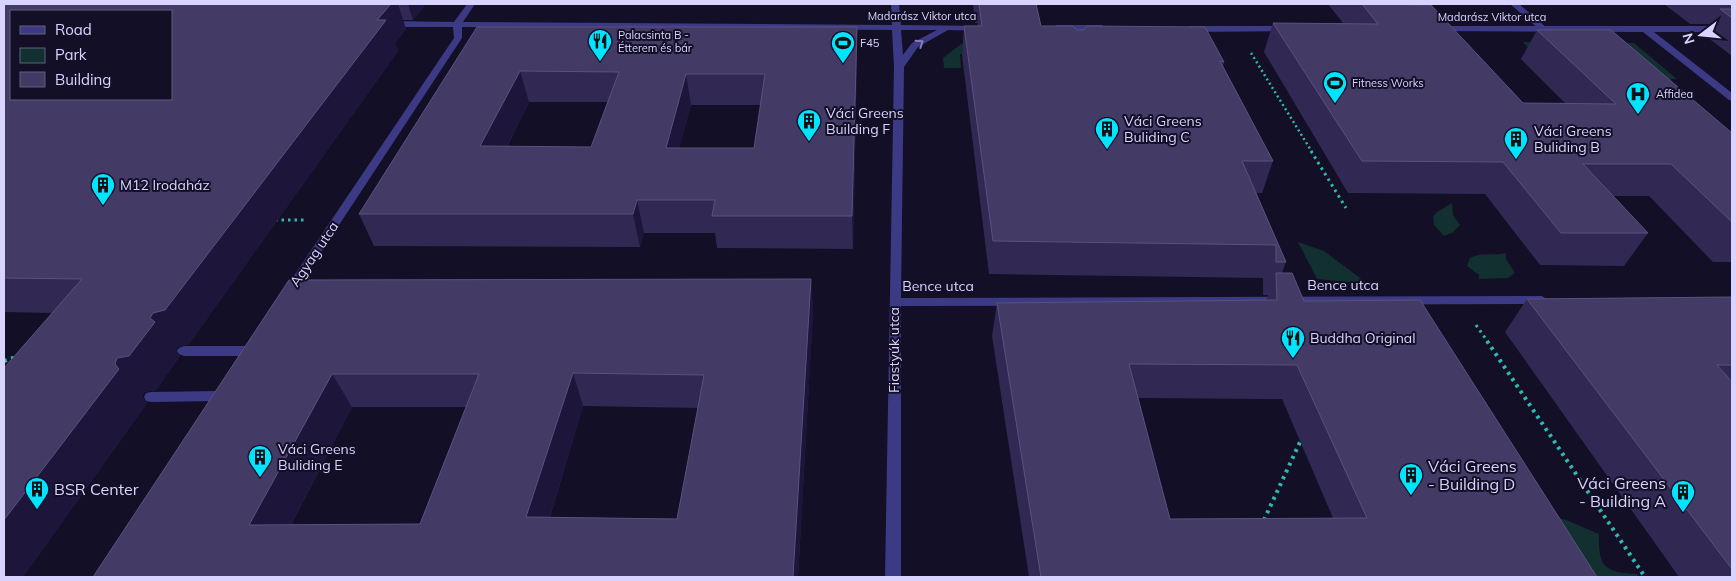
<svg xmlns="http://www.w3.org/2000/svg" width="1736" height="581" viewBox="0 0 1736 581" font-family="Mulish,sans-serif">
<rect width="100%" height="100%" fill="#130f26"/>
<path fill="#12302f" d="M1523 42 1634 43 1677 79H1655L1534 53Z
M961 44H1039L1041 54H960L961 68H944L943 58Z
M1452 203 1453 215 1460 225 1452 233 1444 236 1434 225 1433 217 1437 212Z
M1298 242 1324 251 1368 284 1317 279Z
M1506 253V259L1515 273 1508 278 1479 279V275L1467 266 1470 258C1480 252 1494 256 1506 253Z
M1541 513 1566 520 1599 534C1598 568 1605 572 1637 574L1638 577H1557Z"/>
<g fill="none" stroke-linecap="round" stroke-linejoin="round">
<path stroke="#2fb8b0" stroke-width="2.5" stroke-dasharray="2 3" stroke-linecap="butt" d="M1251 53 1312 152"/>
<path stroke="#2fb8b0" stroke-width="3" stroke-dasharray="2.5 4" stroke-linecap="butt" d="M1311 151 1346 208
M275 220H306
M1476 325 1488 342"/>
<path stroke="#2fb8b0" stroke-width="4" stroke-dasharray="3 4.5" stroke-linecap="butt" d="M1487 341 1645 577
M4 361 16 357
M1264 520 1300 442"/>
<path fill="#3d3a85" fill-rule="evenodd" d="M1510 4H1519L1547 28 1540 30Z
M184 346H249L254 348 256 351 254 354 249 356H184L179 354 177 351 179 348Z
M219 391 224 392 226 396 224 400 219 401 151 402 146 401 144 397 146 393 151 392Z"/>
<path fill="#3d3a85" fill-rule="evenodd" d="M467 4H475L463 22 892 25 891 4H899L901 25 983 26 984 28 980 31 948 30 918 47 904 67 901 298 1542 296 1548 300 1542 304 901 306V577H885L894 67 892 30 462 27V38L291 298H283L281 295 283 292 454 38 453 27H387L383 24 387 21 454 22ZM901 30H937L912 43 903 55Z
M1102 25 1106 28 1105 30 1057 31 1053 28 1057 25Z
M1287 26 1291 29 1290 31 1190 32 1186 29 1190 26Z
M1437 26H1732V32H1654L1732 93V101L1729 100 1643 32 1434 31 1433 29Z"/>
</g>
<path fill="#312854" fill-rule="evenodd" d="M4 4H426L413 20H403L406 29 395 43 398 51 189 344 177 347 176 351 180 356 156 390 144 392 142 397 147 403 23 577H4L52 313 4 312Z
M973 4H1036L1041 26 1077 30 1224 62 1223 67 1273 161 1262 193H1256L1286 262 1282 273 1304 301 1597 577H1029L992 336 997 303 1266 301 1268 295H1263V278L989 274 962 55 964 26H977L978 23H975ZM1138 398 1282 399 1333 518 1170 519Z
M1328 4H1418L1523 103H1565L1521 59 1537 30 1732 133V262H1713L1649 196H1613L1648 233 1624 266 1540 265 1485 194 1348 193 1264 52 1273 23H1343Z
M1664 4H1732V56L1703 34 1709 24H1690Z
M477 27 857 56 853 249 717 248 715 233H644L640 247 374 246 359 214ZM529 102H608L591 147H507ZM691 105H761L754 148H679Z
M811 279 813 312 798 577H93L289 280ZM583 406 698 408 677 519 550 517ZM352 407H466L420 524 291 525Z
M1732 297V577H1679L1505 332 1527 299Z"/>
<path fill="#1d163a" d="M391 4H398L406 29 395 43 398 51 189 344 177 347 176 351 180 356 156 390 144 392 142 397 147 403 23 577H4V520L115 364 117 358 150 318 153 313 377 20Z
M408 4H426L413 20Z
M857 27V56L853 249 852 216Z
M520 71 529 102 491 178 480 146Z
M686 74 691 105 671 180 666 148Z
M637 200 644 233 640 247 633 214Z
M811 279 813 312 798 577H793Z
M573 373 583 406 540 549 526 517Z
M332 374 352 407 274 557 249 525Z"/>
<path fill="#433a66" stroke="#5a527e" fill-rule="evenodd" d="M4 4H391L377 20H386L165 310 153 313 150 318 155 322 129 356 117 358 115 364 119 369 4 520V368L82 279 4 278ZM11 11H171V99H11Z
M979 4H1036L1041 26H1073L1077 30H1084L1087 26 1205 27 1224 62 1220 61 1273 161H1242L1286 262H1276V245L993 241 964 26H982Z
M1362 4 1431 5 1523 103 1616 104 1537 30H1611L1732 133V222L1671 164H1583L1648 233H1561L1503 162 1362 161 1273 23 1378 24Z
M1720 9H1732V18Z
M477 27H857L852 216H712L715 200H637L633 214H359ZM520 71 619 72 591 147 480 146ZM686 74H765L754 148H666Z
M1276 273H1292L1304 301 1420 300 1597 577H1041L997 303 1277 300ZM1129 364 1297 365 1367 518 1170 519Z
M811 279 793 577H93L289 280ZM573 373 704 375 677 519 526 517ZM332 374H479L420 524 249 525Z
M1732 297V365H1717L1732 382V569L1527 299Z"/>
<defs><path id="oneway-chevron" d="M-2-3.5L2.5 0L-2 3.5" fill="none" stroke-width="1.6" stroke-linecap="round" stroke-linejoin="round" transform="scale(1.25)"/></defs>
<use stroke="#837fbc" href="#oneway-chevron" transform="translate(920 43) rotate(-34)"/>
<defs>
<g id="restaurant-pin" transform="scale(1.25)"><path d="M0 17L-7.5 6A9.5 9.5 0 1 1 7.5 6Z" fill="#00e5ff" stroke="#130f26"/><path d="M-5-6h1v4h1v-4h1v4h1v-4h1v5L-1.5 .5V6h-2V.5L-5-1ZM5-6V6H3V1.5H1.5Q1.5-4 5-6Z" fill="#111"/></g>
<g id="stadium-pin" transform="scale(1.25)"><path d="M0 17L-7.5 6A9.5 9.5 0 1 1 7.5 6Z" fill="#00e5ff" stroke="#130f26"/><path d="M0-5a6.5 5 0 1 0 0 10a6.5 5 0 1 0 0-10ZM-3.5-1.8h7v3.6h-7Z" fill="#111"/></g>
<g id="hospital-pin" transform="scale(1.25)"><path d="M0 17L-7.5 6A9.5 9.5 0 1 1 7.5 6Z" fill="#00e5ff" stroke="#130f26"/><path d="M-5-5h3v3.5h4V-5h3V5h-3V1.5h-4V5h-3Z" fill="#111"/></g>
<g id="building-pin" transform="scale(1.25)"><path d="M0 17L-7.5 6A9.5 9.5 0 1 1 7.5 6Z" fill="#00e5ff" stroke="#130f26"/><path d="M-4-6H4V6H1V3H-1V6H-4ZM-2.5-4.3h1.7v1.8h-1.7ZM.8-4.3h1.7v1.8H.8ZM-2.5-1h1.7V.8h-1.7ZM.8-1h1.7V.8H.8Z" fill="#111"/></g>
</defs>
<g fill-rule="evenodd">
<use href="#restaurant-pin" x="600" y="41"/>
<use href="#stadium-pin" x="843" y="43"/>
<use href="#stadium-pin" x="1335" y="83"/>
<use href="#hospital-pin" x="1638" y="94"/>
<use href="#building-pin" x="809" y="121"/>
<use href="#building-pin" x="1107" y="129"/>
<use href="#building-pin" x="1516" y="139"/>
<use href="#building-pin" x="103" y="185"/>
<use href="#restaurant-pin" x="1293" y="338"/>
<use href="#building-pin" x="260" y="457"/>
<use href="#building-pin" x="1411" y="475"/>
<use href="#building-pin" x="37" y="489"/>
<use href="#building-pin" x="1683" y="492"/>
</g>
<g text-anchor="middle" stroke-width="4" stroke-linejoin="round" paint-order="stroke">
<g font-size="11" fill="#d9d4ff" stroke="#130f26">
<text x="922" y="20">Madarász Viktor utca</text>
<text x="1492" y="21">Madarász Viktor utca</text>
</g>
<g font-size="11" fill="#d9d4ff" stroke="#130f26" text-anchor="start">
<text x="618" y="39">Palacsinta B -<tspan x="618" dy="13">Étterem és bár</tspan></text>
<text x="860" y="47">F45</text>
<text x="1352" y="87">Fitness Works</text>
<text x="1656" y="98">Affidea</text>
</g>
<g font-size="14" fill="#d9d4ff" stroke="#130f26" text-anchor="start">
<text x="826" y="118">Váci Greens<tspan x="826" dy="16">Building F</tspan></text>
<text x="1124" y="126">Váci Greens<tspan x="1124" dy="16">Buliding C</tspan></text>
<text x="1534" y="136">Váci Greens<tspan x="1534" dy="16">Buliding B</tspan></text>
<text x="120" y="190">M12 Irodaház</text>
<text x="1310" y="343">Buddha Original</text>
<text x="278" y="454">Váci Greens<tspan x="278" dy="16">Buliding E</tspan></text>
</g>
<g font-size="14" fill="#d9d4ff" stroke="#130f26">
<text transform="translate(314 254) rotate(-56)" y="5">Agyag utca</text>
<text x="1343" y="290">Bence utca</text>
<text x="938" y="291">Bence utca</text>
<text transform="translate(894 350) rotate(-90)" y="5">Fiastyúk utca</text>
</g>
<g font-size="16" fill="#d9d4ff" stroke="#130f26" text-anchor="start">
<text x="1428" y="472">Váci Greens<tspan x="1428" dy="18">- Building D</tspan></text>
<text x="1666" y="489" text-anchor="end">Váci Greens<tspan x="1666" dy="18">- Building A</tspan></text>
<text x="54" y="495">BSR Center</text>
</g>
</g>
<rect width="1736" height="581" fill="none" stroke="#d9d4ff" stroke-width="10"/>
<rect x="10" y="10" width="162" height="90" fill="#130f26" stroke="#625e7d"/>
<rect x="20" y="26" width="25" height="8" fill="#3d3a85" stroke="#625e7d"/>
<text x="55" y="35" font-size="15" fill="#d9d4ff">Road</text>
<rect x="20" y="48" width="25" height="15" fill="#12302f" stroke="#625e7d"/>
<text x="55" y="60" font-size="15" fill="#d9d4ff">Park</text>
<rect x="20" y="72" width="25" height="15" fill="#433a66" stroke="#625e7d"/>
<text x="55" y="85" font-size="15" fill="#d9d4ff">Building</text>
<g transform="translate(1701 35) rotate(254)" stroke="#130f26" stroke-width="4" paint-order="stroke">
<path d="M0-4L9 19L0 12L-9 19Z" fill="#d9d4ff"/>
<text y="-8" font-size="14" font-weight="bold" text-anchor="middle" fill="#d9d4ff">N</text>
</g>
</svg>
